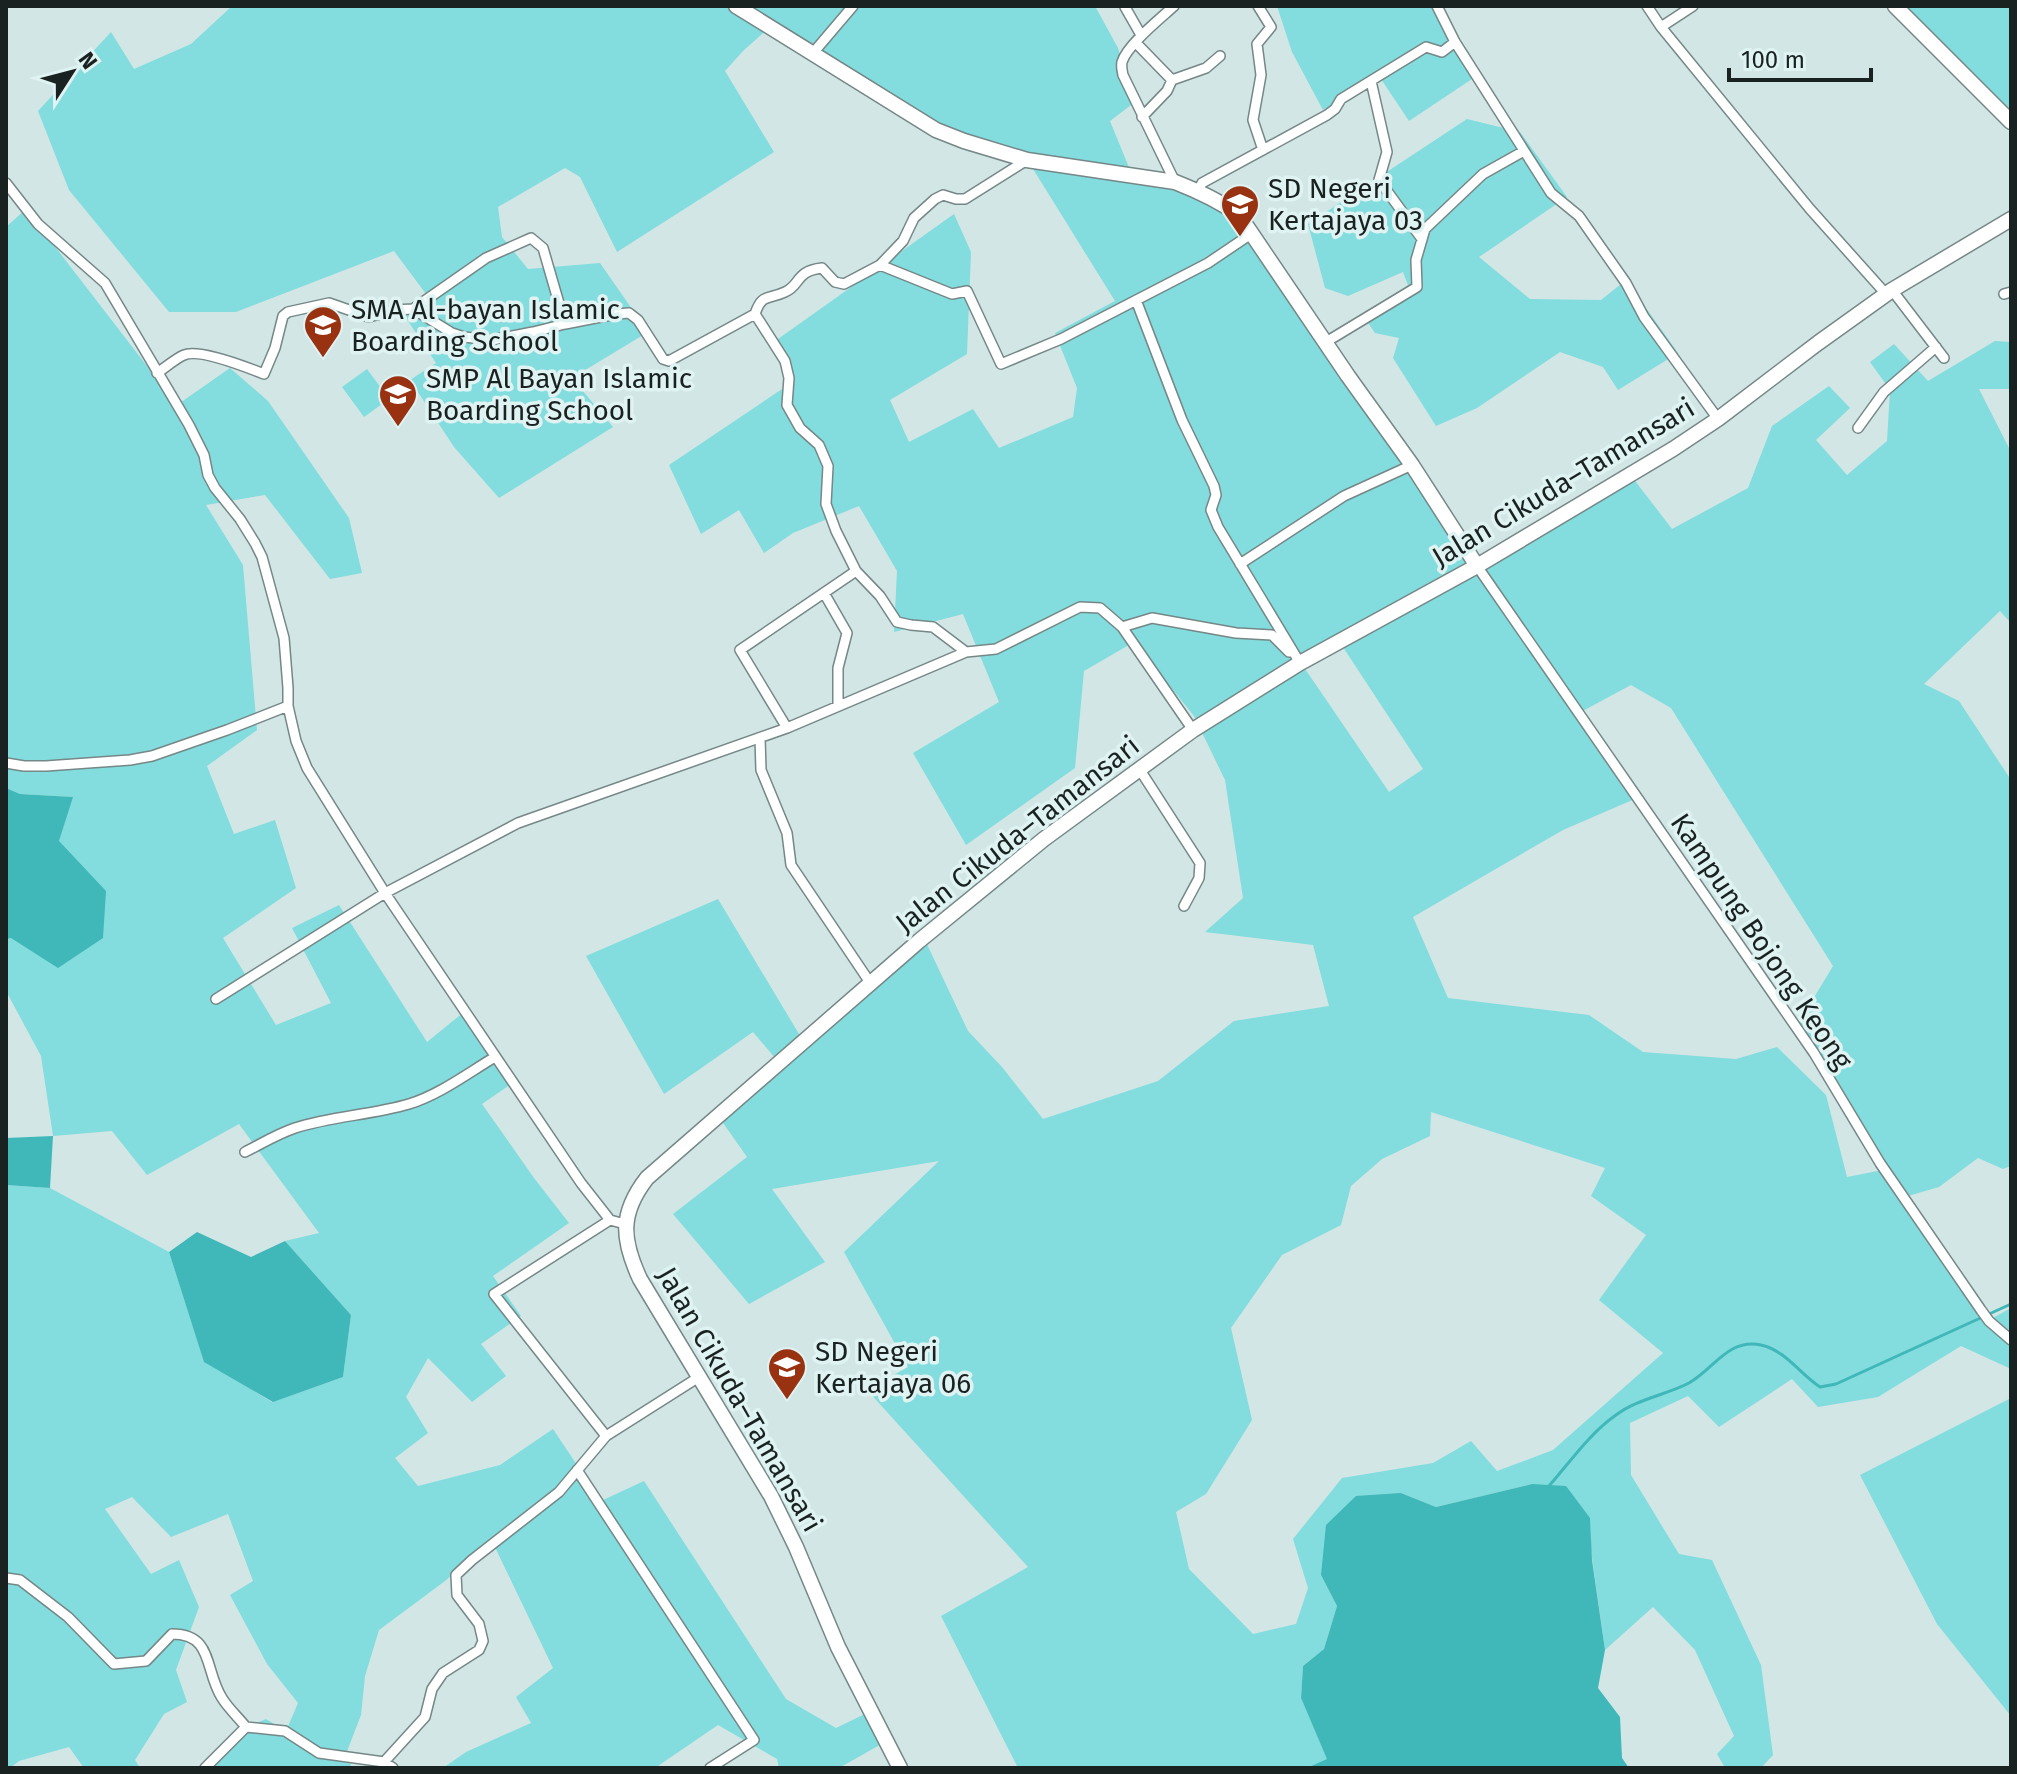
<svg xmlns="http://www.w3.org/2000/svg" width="2017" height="1774" viewBox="0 0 2017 1774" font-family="'Fira Sans',sans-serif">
<rect width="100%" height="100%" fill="#d2e6e6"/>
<path fill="#83dcdd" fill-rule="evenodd" d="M232 6H1095L1118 48 1135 102 1110 121 1130 170 1240 214 1476 563 1629 473 1672 529 1748 488 1772 426 1829 386 1850 408 1816 440 1847 475 1887 441 1890 390 1870 362 1894 344 1928 381 1995 341 2011 342V389H1979L2011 452V623L2000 611 1924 684 1959 701 2011 780V1166L2003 1169 1978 1158 1939 1187 1908 1196 1989 1320 2011 1308V1369L1961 1346 1878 1397 1818 1407 1792 1379 1719 1427 1688 1396 1630 1423 1631 1475 1679 1554 1712 1560 1761 1665 1773 1755 1761 1768H1725L1717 1754 1734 1736 1695 1650 1653 1607 1605 1650 1591 1550 1590 1518 1532 1484 1436 1507 1401 1493 1321 1575 1337 1606 1324 1649 1303 1666 1301 1698 1328 1760 1307 1768H1018L941 1616 1028 1567 867 1390 908 1367 844 1252 939 1161 772 1189 825 1262 749 1304 673 1214 747 1157 721 1120 781 1065 753 1032 664 1094 586 956 718 899 805 1044 923 936 968 1031 1002 1067 1043 1119 1158 1081 1234 1021 1329 1006 1313 945 1205 932 1243 898 1225 780 1194 716 1134 642 1084 671 1075 768 966 845 913 753 999 702 963 614 894 632 897 571 859 506 793 533 764 553 739 510 701 534 669 465 791 383 778 339 954 214 971 252 967 354 890 400 909 442 973 409 999 448 1073 417 1077 388 1055 333 1115 301 1025 156 931 128 770 27 743 51 725 71 774 152 617 252 580 177 565 168 498 207 502 237 528 269 600 263 648 332 572 378 613 427 499 498 454 447 410 380 436 363 402 312 426 294 394 251 236 312H169L69 190 38 111 111 32 134 69 191 44ZM1339 641 1423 769 1389 792 1299 660ZM1631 685 1671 708 1833 966 1798 1024 1888 1169 1847 1177 1826 1095 1777 1047 1736 1059 1643 1052 1589 1015 1448 998 1413 917 1563 830 1637 798 1579 713ZM1431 1112 1605 1168 1591 1196 1646 1235 1599 1300 1663 1353 1553 1450 1497 1471 1471 1441 1433 1463 1342 1478 1293 1539 1308 1588 1296 1624 1253 1634 1189 1569 1176 1512 1206 1494 1252 1420 1231 1328 1282 1255 1341 1225 1351 1186 1382 1159 1430 1136Z
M1277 6H1436L1481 73 1409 121 1379 76 1323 110 1292 52Z
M1901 6H2011V127Z
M1467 119 1520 132 1567 197 1479 257 1530 299 1601 300 1626 280 1678 353 1618 390 1603 367 1560 352 1477 408 1436 426 1393 358 1399 338 1375 333 1364 317 1408 285 1403 272 1348 296 1325 288 1308 224Z
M26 209 177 405 230 368 268 401 349 518 362 573 330 579 265 495 206 505 243 565 257 730 207 766 234 834 275 820 296 888 223 938 276 1025 331 1003 292 928 339 905 427 1042 464 1012 514 1082 482 1104 534 1178 569 1223 493 1276 521 1316 481 1344 506 1376 472 1402 428 1358 406 1397 428 1433 395 1458 418 1486 500 1465 553 1429 601 1501 644 1481 786 1699 836 1728 869 1712 885 1742 839 1768H779L777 1759 718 1725 655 1768H443L466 1752 531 1723 516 1697 553 1668 492 1541 445 1581 379 1630 365 1676 361 1715 346 1754 352 1768H200L240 1730 266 1719 286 1731 298 1703 267 1664 230 1595 253 1581 228 1514 171 1537 132 1497 105 1509 151 1574 179 1560 199 1607 176 1670 187 1702 164 1714 135 1760 140 1768H84L69 1747 19 1761 10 1768H6V1185L50 1188 169 1252 204 1361 272 1402 343 1377 351 1315 285 1241 319 1233 239 1124 147 1175 112 1131 53 1136 41 1056 6 991V939L11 937 59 841 72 797 20 794 6 788V227Z
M367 369 389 399 364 417 342 387Z
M2011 1398V1716L1937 1624 1860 1475Z"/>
<path fill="#40b7b8" d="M6 788 20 794 73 797 59 841 106 891 103 938 58 968 11 938 6 939Z
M53 1136 50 1188 6 1185V1138Z
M197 1232 251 1257 285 1241 351 1315 343 1377 273 1402 204 1362 169 1252Z
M1532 1484 1566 1486 1590 1518 1592 1560 1605 1650 1598 1688 1620 1717 1622 1758 1629 1768H1307L1327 1759 1301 1698 1303 1666 1324 1649 1337 1606 1321 1575 1326 1525 1356 1496 1401 1493 1436 1507Z"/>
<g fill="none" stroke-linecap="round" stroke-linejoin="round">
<path stroke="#40b7b8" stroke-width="3" d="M1549 1486C1570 1462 1590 1433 1616 1415 1637 1399 1666 1395 1689 1383 1714 1369 1728 1338 1761 1345 1785 1350 1800 1374 1820 1387L1836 1384 2011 1304"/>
<g stroke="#758787" stroke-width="12">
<path id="street" d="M1174 6C1161 18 1127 45 1122 62 1121 67 1122 70 1123 75L1175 182
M1258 6 1271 27 1257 44 1261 75 1253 120 1263 150
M1437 6 1455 42 1551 193 1579 216 1626 283 1644 317 1718 419
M1647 6 1661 27 1810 209 1886 294
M1125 7 1141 35
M1661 27 1693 6
M1136 43 1172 80
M813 53 853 6
M1371 81 1387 152 1379 180 1422 239
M1142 117 1167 91 1172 80 1206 68 1220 56
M6 183 38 224 105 283 189 425 204 455 208 475 215 488 240 519 255 543 262 557 284 638 288 688V706L296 741 307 768 385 893 581 1183 610 1220 625 1224
M1198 191 1202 183 1327 115 1335 109 1341 99 1426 47 1442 52 1455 42
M880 265 952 294 967 291 1001 364 1061 339 1208 263 1251 234
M1892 290 1944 358
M2004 294 2011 292
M1136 300 1182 420 1214 486 1216 495 1211 510 1218 527 1300 663
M413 309 486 258 531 238 543 248 565 324
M755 314 785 361 789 378 787 405 800 428 819 445 828 466 826 504 836 531 856 571 880 596 897 622 911 625 933 627 966 652
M1326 342 1417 287 1416 260 1425 229 1483 174 1524 151
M157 373C166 367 175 359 184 355 199 348 249 368 264 374L275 348 283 316 288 312 329 303 369 317 394 310 413 309 452 333 464 337 492 340 533 332 565 324 616 314 629 313 638 320 663 359 669 361 755 314C762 293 768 300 785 292 801 285 795 271 822 268L835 282 844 284 880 265 903 241 914 218 935 199 943 195 956 199H965L1027 160
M1858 428 1884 392 1936 347
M1240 564 1344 496 1412 465
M1477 566 1814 1053 1880 1163 1981 1310 1989 1321 2011 1340
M824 593 847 633 838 668V706
M1122 627 1152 618 1236 633 1272 635 1289 652
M787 728 740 650 856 571
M760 738 761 770 787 833 791 865 871 984
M6 763 24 766H46L130 760 152 756 227 730 288 706
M1140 770 1200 863 1199 878 1184 906
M216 999 385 893 518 823 787 728 966 652 996 649 1080 607 1100 608 1122 627 1193 730
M245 1152C261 1144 277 1134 295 1128 332 1116 372 1115 409 1104 439 1095 468 1073 495 1057
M606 1436 494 1294 610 1220
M577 1470 754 1740 710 1768
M6 1578 20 1580 68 1617 114 1664 146 1661 172 1634C214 1634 204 1670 222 1698 228 1708 238 1717 246 1727L285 1731 319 1753 384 1762 393 1768
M384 1762 425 1717 432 1689 443 1673 479 1650 483 1641 479 1624 457 1595 456 1575 472 1560 559 1492 606 1436 699 1377
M205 1768 246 1727"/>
</g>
<g stroke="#758787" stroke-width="17">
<path id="secondary" d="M736 6 936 130 964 141 1027 160 1175 182C1198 191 1218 200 1239 215L1348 376 1412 465 1477 566
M1895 6 2011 122
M900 1768 838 1647 796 1547 771 1496 640 1279C622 1240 619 1214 647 1178L919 941 1044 839 1193 730 1300 663 1477 566 1673 449 1718 419 1818 343 1892 290 2011 219"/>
</g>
<use href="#street" stroke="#fff" stroke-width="9"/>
<use href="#secondary" stroke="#fff" stroke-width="14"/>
</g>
<defs>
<g id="school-pin" transform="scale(2)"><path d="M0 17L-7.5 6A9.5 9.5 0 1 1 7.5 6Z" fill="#993211" stroke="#dff3f3"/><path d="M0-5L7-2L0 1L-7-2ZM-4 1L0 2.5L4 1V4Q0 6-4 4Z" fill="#fff"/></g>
</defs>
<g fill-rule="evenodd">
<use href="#school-pin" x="1240" y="204"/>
<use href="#school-pin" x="323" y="325"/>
<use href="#school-pin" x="398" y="394"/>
<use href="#school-pin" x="787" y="1367"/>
</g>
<g text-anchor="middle" stroke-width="7" stroke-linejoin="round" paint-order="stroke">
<g font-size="28" fill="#1a2121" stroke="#dff3f3" text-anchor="start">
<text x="1268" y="198">SD Negeri<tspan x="1268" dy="32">Kertajaya 03</tspan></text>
<text x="351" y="319">SMA Al-bayan Islamic<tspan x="351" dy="32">Boarding School</tspan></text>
<text x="426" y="388">SMP Al Bayan Islamic<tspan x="426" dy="32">Boarding School</tspan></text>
<text x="815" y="1361">SD Negeri<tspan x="815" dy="32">Kertajaya 06</tspan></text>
</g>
<g font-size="28" fill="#1a2121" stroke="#dff3f3">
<text transform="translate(1563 482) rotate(-31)" y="10">Jalan Cikuda–Tamansari</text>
<text transform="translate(1017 834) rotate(-38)" y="10">Jalan Cikuda–Tamansari</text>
<text transform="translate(1762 941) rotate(56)" y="10">Kampung Bojong Keong</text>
<text transform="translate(740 1399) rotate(60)" y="10">Jalan Cikuda–Tamansari</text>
</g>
</g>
<rect width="2017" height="1774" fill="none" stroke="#1a2121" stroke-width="16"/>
<g transform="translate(72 72) rotate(54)" stroke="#dff3f3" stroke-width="6" paint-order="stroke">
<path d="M0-6L14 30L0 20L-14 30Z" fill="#1a2121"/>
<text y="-12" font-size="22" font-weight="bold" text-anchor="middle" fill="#1a2121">N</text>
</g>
<path d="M1729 68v12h142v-12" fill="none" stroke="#1a2121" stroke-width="4"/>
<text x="1741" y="68" font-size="24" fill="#1a2121" stroke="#dff3f3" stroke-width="6" paint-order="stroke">100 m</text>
</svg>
